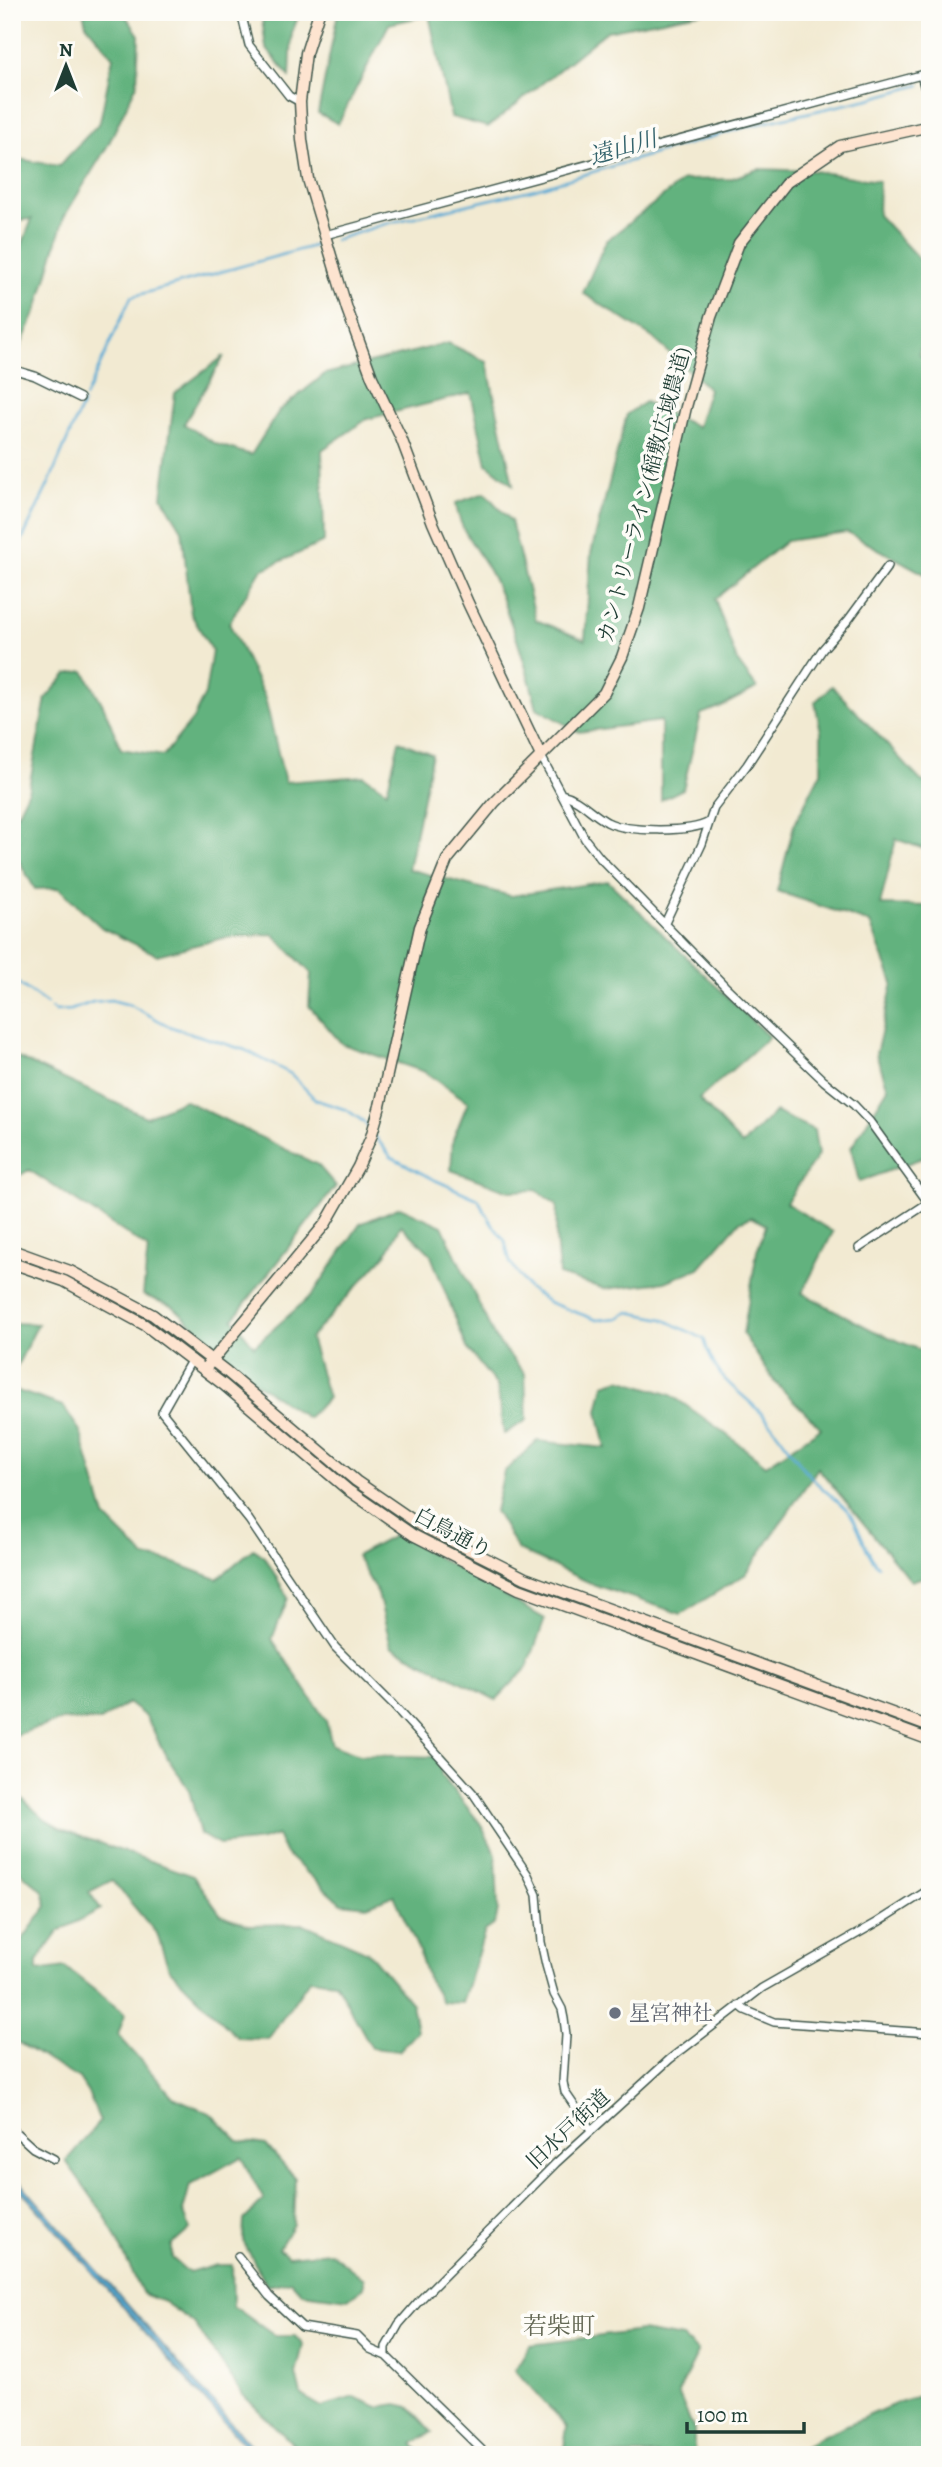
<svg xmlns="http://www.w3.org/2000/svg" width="942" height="2467" viewBox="0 0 942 2467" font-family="Alegreya,'Noto Serif JP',serif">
<rect width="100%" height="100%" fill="#fdfcf7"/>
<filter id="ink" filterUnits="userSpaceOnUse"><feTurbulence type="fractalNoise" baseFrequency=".0143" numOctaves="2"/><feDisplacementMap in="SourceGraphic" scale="14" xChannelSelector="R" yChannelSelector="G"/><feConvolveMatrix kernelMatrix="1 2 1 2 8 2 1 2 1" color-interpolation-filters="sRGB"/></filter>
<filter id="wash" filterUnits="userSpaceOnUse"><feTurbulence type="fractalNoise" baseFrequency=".00686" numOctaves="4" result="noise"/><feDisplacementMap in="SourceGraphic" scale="28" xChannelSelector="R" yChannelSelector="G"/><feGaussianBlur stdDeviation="1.57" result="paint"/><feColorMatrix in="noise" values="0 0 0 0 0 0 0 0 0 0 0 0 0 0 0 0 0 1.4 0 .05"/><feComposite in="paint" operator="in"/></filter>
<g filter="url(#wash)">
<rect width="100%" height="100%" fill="#f2ead2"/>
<path fill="#62b27e" stroke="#407859" stroke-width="2" d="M83 12H123L139 35 137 84 108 145 64 217 38 307 12 365V270L32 219 12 221V158L59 166 100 122 113 57 86 24Z
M261 12H300L292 33 290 77 266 48Z
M338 12H704L607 31 488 127 451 117 429 15 389 24 338 124 318 113Z
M758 169 814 171 879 181 878 215 930 271V313L919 354 930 363V577L847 532 786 541 715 599 737 661 757 688 720 707 701 714 683 789 661 800V721L579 732 537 708C526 664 512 621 494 580 481 551 460 536 456 503L485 493 511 521 536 620 585 640 591 553 627 414 645 402 697 427 709 389 653 338 583 293 606 241 684 180 730 179Z
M448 343 487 362 513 485 487 464 471 393 367 419 322 450 324 542 261 570 229 623 265 698 285 782 364 776 387 791 399 741 432 754 408 869 511 896 608 881 769 1037 699 1099 742 1145 775 1112 814 1130 818 1155 786 1203 833 1232 802 1293 872 1330 930 1354V1575L911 1581 818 1468 746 1574 681 1614 595 1585 518 1550 495 1511 504 1472 537 1441 606 1448 598 1411 604 1384 620 1379 671 1395 722 1431 766 1465 821 1428 775 1382 743 1334 757 1251 766 1225 751 1217 739 1222 699 1268 665 1282 605 1289 559 1275 556 1236 557 1205 536 1190 509 1191 451 1170 453 1139 468 1102 425 1072 342 1044 309 1006 311 973 273 934 223 938 157 955 102 928 59 888 35 889 12 849V807L17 814 28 792 46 698 67 674 84 671 103 705 121 749 163 756 193 719 205 694 212 651 191 614 182 530 162 497 175 393 224 356 184 424 216 444 251 455 279 411 325 374Z
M832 686 921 781 930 784V851L896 839 880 905 930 906V1155L859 1182 851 1148 888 1088 876 1054 893 983 870 923 777 891 794 825 821 772V732L815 702Z
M12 1055 146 1117 184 1100 318 1165 336 1186 233 1319 254 1346 312 1295 360 1224 400 1207 442 1226 495 1338 525 1374 527 1420 504 1434 497 1386 467 1348 430 1253 401 1225 387 1253 310 1338 328 1398 307 1418 246 1376 174 1307 143 1295 148 1248 29 1170 12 1180Z
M12 1323 38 1324 12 1376Z
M12 1389 63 1406 80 1431 105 1517 145 1557 172 1562 217 1579 253 1549 265 1557 288 1598 272 1639 326 1721 332 1745 359 1755 440 1757 441 1775 480 1823 496 1855 498 1910 495 1924 485 1931 462 2003 442 2002 427 1977 419 1951 394 1895 367 1906 341 1903 285 1853 277 1835 262 1840 219 1845 200 1834 189 1790 165 1754 146 1717 128 1703 100 1721 63 1720 12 1736Z
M397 1534 545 1619 527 1668 496 1700 391 1646 378 1594 356 1556Z
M12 1789 44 1819 65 1831 193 1876 221 1915 249 1925 304 1924 368 1952 412 2004 417 2031 399 2051 372 2048 335 1982 310 1979 268 2039 238 2038 169 1969 157 1934 112 1880 89 1892 101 1909 59 1931 37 1961V1971L65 1967 125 2014 118 2035 173 2097 210 2113 238 2141 266 2145 295 2178 293 2224 279 2248 288 2256 330 2252 364 2279V2287L348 2299 302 2293 291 2281 267 2286 243 2241 244 2220 264 2200 241 2157 190 2185 183 2211 190 2229 172 2245V2258L189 2273 217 2265H232L233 2306 275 2336H295L303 2345 296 2374 301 2395 322 2407 354 2397 378 2407 397 2404 409 2407 432 2432 413 2444 423 2455H304L243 2395 194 2323 164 2302 143 2294 104 2214 66 2161 100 2121 88 2093 79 2079 17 2042V2031L12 2025V1931L22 1940 47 1906 43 1891 12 1865Z
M641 2331 683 2338 698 2352 678 2393 694 2430V2455H563L567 2427 515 2370 530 2345Z
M930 2393V2455H791L822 2436 902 2401Z"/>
<path fill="#59aad4" stroke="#3c7484" stroke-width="2" d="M12 2173 259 2455H253L12 2180Z"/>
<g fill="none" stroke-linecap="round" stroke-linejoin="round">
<path stroke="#59aad4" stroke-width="2.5" d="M929 83 930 82
M335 240 385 224 535 189 749 126 869 99 920 85
M85 398 131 297 317 245
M12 561 49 483 83 403
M12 979 47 1004
M51 1008 55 1011 71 1010 93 1002 111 1000 130 1005 171 1027 245 1050 291 1074 316 1100 347 1110 364 1122 370 1130
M374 1135 391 1157 435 1180 478 1199 490 1221 505 1241 510 1262 528 1288 548 1302 597 1320 618 1318 629 1312 663 1319 704 1339C718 1388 741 1387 769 1422 786 1442 800 1467 819 1485 829 1495 842 1503 851 1515 862 1531 864 1551 878 1566"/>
</g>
</g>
<g filter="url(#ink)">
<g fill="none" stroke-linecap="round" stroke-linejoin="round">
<g stroke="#3f574c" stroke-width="10">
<path id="street" d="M241 12 249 45 289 96 300 102
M325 235 921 75 930 106
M12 369 35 376 80 398
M541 756 585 839 600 858 725 986 824 1081 854 1105 870 1122 930 1205
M561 794C580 798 590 813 607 822 627 832 690 833 709 822
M665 923 702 844 714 808 747 765 822 650 849 619 888 566
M859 1248 928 1203
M192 1359 162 1412 249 1520 335 1647 392 1704 473 1793 528 1875 537 1895 541 1942 546 1965 554 1994 562 2009 564 2019 566 2035 563 2082 565 2092 591 2130
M739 2005 745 2010 774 2022 930 2033
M12 2129 33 2148 54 2159
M238 2256 269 2296 302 2327 357 2336 370 2349 386 2356
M487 2455 386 2356V2347L399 2324 419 2301 556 2163 670 2059 762 1988 878 1922 930 1889"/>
</g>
<g stroke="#3f574c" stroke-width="13">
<path id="secondary" d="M319 12 306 53 300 102 302 140 308 179 347 309 372 377 401 438 433 523 468 603 541 756
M12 1250 70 1271 153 1315 227 1372 356 1481 420 1525 525 1578 930 1727
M12 1263 64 1281 145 1325 224 1385 348 1490 413 1535 519 1589 930 1740
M205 1369 326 1223 358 1167 371 1137 380 1106 420 927 447 860 494 803 604 693 622 657 639 608 686 407 711 317 739 243 787 182 840 146 930 126"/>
</g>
<use href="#street" stroke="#fff" stroke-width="7"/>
<use href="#secondary" stroke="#fde4d0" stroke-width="10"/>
</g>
</g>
<circle fill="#6b7280" stroke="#fdfcf7" stroke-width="2.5" cx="615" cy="2013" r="7"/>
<g text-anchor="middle" stroke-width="7" stroke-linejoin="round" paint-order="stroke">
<g font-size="21" fill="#1f3d34" stroke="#fdfcf7">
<text transform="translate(644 495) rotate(-75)" y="7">カントリーライン(稲敷広域農道)</text>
<text transform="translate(453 1533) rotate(28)" y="7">白鳥通り</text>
<text transform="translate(568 2129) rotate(-43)" y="7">旧水戸街道</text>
</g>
<g font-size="21" fill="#5b616d" stroke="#fdfcf7" text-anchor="start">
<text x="629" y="2020">星宮神社</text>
</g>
<g font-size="23" font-style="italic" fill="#33636c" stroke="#fdfcf7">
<text transform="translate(623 147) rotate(-16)" y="8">遠山川</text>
</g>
<g font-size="24" fill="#646855" stroke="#fdfcf7">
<text x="559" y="2334">若柴町</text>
</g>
</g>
<rect width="942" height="2467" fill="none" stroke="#fdfcf7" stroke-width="42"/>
<g transform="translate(66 66)" stroke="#fdfcf7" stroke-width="5" paint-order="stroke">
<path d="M0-5L12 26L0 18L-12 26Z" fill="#1f3d34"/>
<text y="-10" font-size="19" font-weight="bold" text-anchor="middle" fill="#1f3d34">N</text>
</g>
<path d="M687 2422v10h117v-10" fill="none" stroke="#1f3d34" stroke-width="3.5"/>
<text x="697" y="2422" font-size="21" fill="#1f3d34" stroke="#fdfcf7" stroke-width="5" paint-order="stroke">100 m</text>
</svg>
